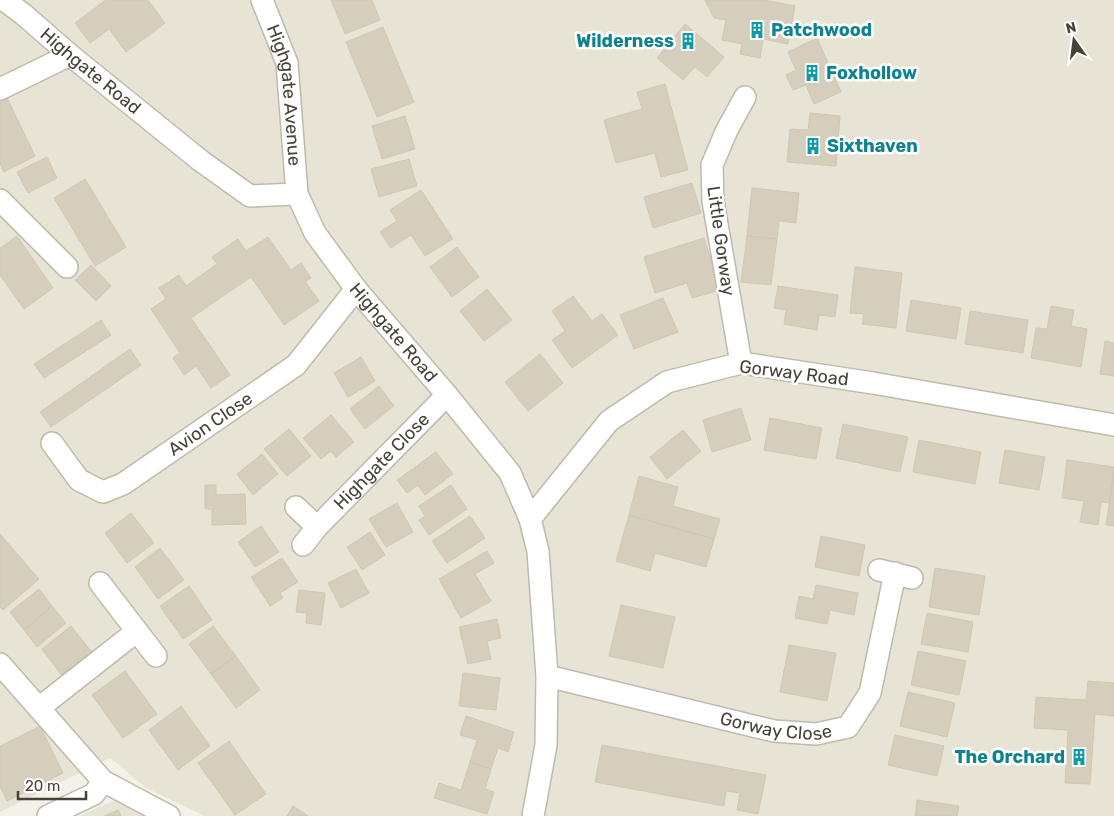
<svg xmlns="http://www.w3.org/2000/svg" width="1114" height="816" viewBox="0 0 1114 816" font-family="Rubik,sans-serif">
<rect width="100%" height="100%" fill="#f4f1e8"/>
<path fill="#e7e4d6" d="M0 0H1114V816H205L146 788 110 758 0 812Z
M118 799 151 816H79Z"/>
<path fill="#d5cebd" stroke="#d0c7b1" d="M106 0H148L165 23 126 52 109 29 90 43 75 23Z
M331 0H372L380 20 345 34Z
M705 0H764L795 6 788 44 763 39 760 58 740 54 742 44 722 40 726 20 714 18Z
M685 24 724 57 707 77 695 67 683 80 657 58Z
M383 27 414 102 377 117 346 42Z
M817 38 841 92 814 104 806 85 793 90 786 75 796 70 788 52Z
M665 84 688 170 661 177 655 153 616 163 604 120 642 109 637 92Z
M7 98 35 156 4 172 0 164V102Z
M810 113 840 116 836 166 787 162 790 129 808 130Z
M405 116 415 149 382 159 372 126Z
M47 157 57 178 28 193 17 172Z
M409 159 417 186 379 197 371 169Z
M85 179 126 247 95 266 54 198Z
M692 183 701 213 653 228 644 197Z
M752 188 799 193 796 223 779 221 777 239 747 236Z
M421 190 453 239 425 256 411 235 391 248 380 232 397 221 390 210Z
M17 236 53 288 24 309 0 275V248Z
M747 236 777 239 771 285 741 282Z
M268 237 291 270 301 263 311 278 305 281 319 301 284 325 251 277 191 318 230 375 211 388 196 366 184 375 173 358 180 353 151 309 166 299 159 288 179 275 186 286 217 264 212 257 238 239 246 251Z
M704 238 720 290 692 298 687 283 655 293 644 257Z
M457 247 479 277 452 297 430 267Z
M91 265 111 286 96 301 75 280Z
M855 267 902 273 896 328 862 324 864 314 850 313Z
M778 286 838 295 835 317 819 315 817 330 784 324 786 310 774 308Z
M487 289 512 320 484 341 460 311Z
M573 296 592 321 602 314 618 335 572 368 552 340 565 331 552 311Z
M663 298 678 332 634 349 620 315Z
M911 300 961 308 956 339 906 331Z
M1051 306 1074 310 1071 326 1087 329 1081 367 1031 358 1036 328 1047 329Z
M970 311 1028 320 1023 353 965 344Z
M101 320 111 335 44 378 34 364Z
M1105 341 1114 343V376L1100 374Z
M130 349 141 365 51 427 40 412Z
M540 354 563 383 528 411 505 382Z
M361 357 375 381 348 397 334 373Z
M379 386 394 406 365 429 350 409Z
M741 408 751 440 712 452 703 420Z
M331 415 354 442 336 457 331 451 321 459 303 438Z
M770 418 822 428 816 459 764 450Z
M843 424 908 437 900 472 836 458Z
M289 429 311 456 287 476 264 449Z
M683 430 701 451 667 479 650 457Z
M919 440 981 452 975 484 913 472Z
M1005 450 1045 457 1039 490 999 483Z
M436 452 453 474 425 495 418 485 407 493 397 480Z
M262 454 278 474 253 495 237 474Z
M1067 460 1114 467 1110 503 1101 502 1098 525 1080 522 1084 501 1062 498Z
M1114 473V526L1106 525Z
M639 476 678 487 673 506 720 519 714 539 629 515Z
M205 485H216V495L245 494 246 524 212 525V509H205Z
M451 485 467 509 429 535 419 520 425 516 419 506Z
M397 503 413 532 386 547 369 519Z
M131 513 154 543 127 563 105 533Z
M629 515 714 539 706 567 655 553 650 571 616 561Z
M470 516 485 538 447 563 432 541Z
M261 526 279 552 255 567 238 542Z
M370 532 385 555 362 570 347 547Z
M0 534 39 579 3 610 0 607Z
M821 536 865 545 859 576 815 567Z
M160 548 184 580 158 599 135 567Z
M487 551 494 563 475 574 491 601 461 618 439 579Z
M282 558 298 582 280 593 283 598 270 606 251 577Z
M935 568 985 576 979 615 929 607Z
M356 569 369 593 341 608 328 583Z
M816 585 858 593 854 615 830 610 827 624 795 618 799 596 813 599Z
M189 586 212 620 183 639 160 606Z
M39 589 52 606 24 630 10 612Z
M299 590 325 593 321 625 306 623 307 613 296 612Z
M621 605 675 617 663 668 609 656Z
M52 606 66 623 37 647 24 630Z
M927 613 973 622 968 652 921 644Z
M497 619 501 638 487 641 491 659 468 664 459 627Z
M71 626 94 655 64 678 42 649Z
M213 626 236 656 211 674 189 644Z
M789 645 836 653 827 701 780 692Z
M918 651 966 661 959 695 911 685Z
M236 656 260 690 236 708 211 674Z
M125 671 157 714 123 738 92 695Z
M463 673 500 678 496 710 459 706Z
M1088 681 1114 683V716L1095 714 1090 784 1065 783 1068 730 1034 728 1036 697 1086 700Z
M908 692 955 703 947 737 900 726Z
M181 706 210 746 178 770 149 730Z
M466 716 514 732 508 752 498 748 491 769 470 762 477 740 460 735Z
M40 726 63 773 7 801 0 786V746Z
M895 735 944 746 937 776 888 765Z
M229 741 266 794 235 815 198 763Z
M602 745 766 775 758 814 737 810 740 793 726 791 724 806 595 782Z
M470 762 491 769 485 789 494 792 487 814 434 798 439 783 461 790Z
M917 800 959 806 957 816H915Z
M293 806 308 816H287Z
M118 810 121 816H104Z"/>
<g fill="none" stroke-linecap="round" stroke-linejoin="round">
<g stroke="#bfbaab" stroke-width="24">
<g id="minor">
<path id="s1" d="M4 0 23 14 70 55 201 161 250 196 297 194"/>
<path id="s2" d="M262 0 287 63 297 194 315 233 356 289 447 395 510 473 530 519 538 551 547 676 546 745 533 816"/>
<path d="M0 89 70 55"/>
<path d="M0 200 67 267"/>
<path d="M741 363 713 201 712 165 727 130 745 97"/>
<path id="s3" d="M52 443 79 480 103 492 123 484 296 365 356 289"/>
<path d="M296 507 317 527"/>
<path d="M530 519 609 421 667 382 741 363 873 383 1114 425"/>
<path id="s4" d="M303 545 317 527 447 395"/>
<path d="M879 570 912 578"/>
<path d="M100 583 156 656"/>
<path d="M0 664 103 781 169 816"/>
<path id="s5" d="M547 676 774 731 816 734 848 727 870 693 895 573"/>
<path d="M39 708 137 631"/>
<path d="M48 816 94 794 103 781"/>
</g>
</g>
<use href="#minor" stroke="#fff" stroke-width="21"/>
</g>
<defs>
<g id="building-bare" transform="scale(1.35)"><path d="M-4-6H4V6H1V3H-1V6H-4ZM-2.5-4.3h1.7v1.8h-1.7ZM.8-4.3h1.7v1.8H.8ZM-2.5-1h1.7V.8h-1.7ZM.8-1h1.7V.8H.8Z" fill="#0f9aa8" stroke="#fff" stroke-width="2.5" paint-order="stroke"/></g>
</defs>
<g fill-rule="evenodd">
<use href="#building-bare" x="757" y="30"/>
<use href="#building-bare" x="688" y="41"/>
<use href="#building-bare" x="812" y="73"/>
<use href="#building-bare" x="813" y="146"/>
<use href="#building-bare" x="1079" y="757"/>
</g>
<g text-anchor="middle" stroke-width="5" stroke-linejoin="round" paint-order="stroke">
<g font-size="18" font-weight="bold" fill="#0d838f" stroke="#fff" text-anchor="start">
<text x="771" y="36">Patchwood</text>
<text x="674" y="47" text-anchor="end">Wilderness</text>
<text x="826" y="79">Foxhollow</text>
<text x="827" y="152">Sixthaven</text>
<text x="1065" y="763" text-anchor="end">The Orchard</text>
</g>
<g font-size="18" fill="#474237" stroke="#fff">
<text dy="6" stroke="none"><textPath href="#s1" startOffset="112">Highgate Road</textPath></text>
<text dy="6" stroke="none"><textPath href="#s2" startOffset="99">Highgate Avenue</textPath></text>
<text transform="translate(721 241) rotate(82)" y="6">Little Gorway</text>
<text dy="6" stroke="none"><textPath href="#s2" startOffset="369">Highgate Road</textPath></text>
<text transform="translate(794 373) rotate(7)" y="6">Gorway Road</text>
<text dy="6" stroke="none"><textPath href="#s3" startOffset="200">Avion Close</textPath></text>
<text dy="6" stroke="none"><textPath href="#s4" startOffset="115">Highgate Close</textPath></text>
<text dy="6" stroke="none"><textPath href="#s5" startOffset="235">Gorway Close</textPath></text>
</g>
</g>
<g transform="translate(1074 40) rotate(346)" stroke="#ffffff" stroke-width="4" paint-order="stroke">
<path d="M0-4L9 19L0 12L-9 19Z" fill="#474237"/>
<text y="-8" font-size="14" font-weight="bold" text-anchor="middle" fill="#474237">N</text>
</g>
<path d="M18 791v8h68v-8" fill="none" stroke="#474237" stroke-width="2.5"/>
<text x="25" y="791" font-size="15" fill="#474237" stroke="#ffffff" stroke-width="4" paint-order="stroke">20 m</text>
</svg>
